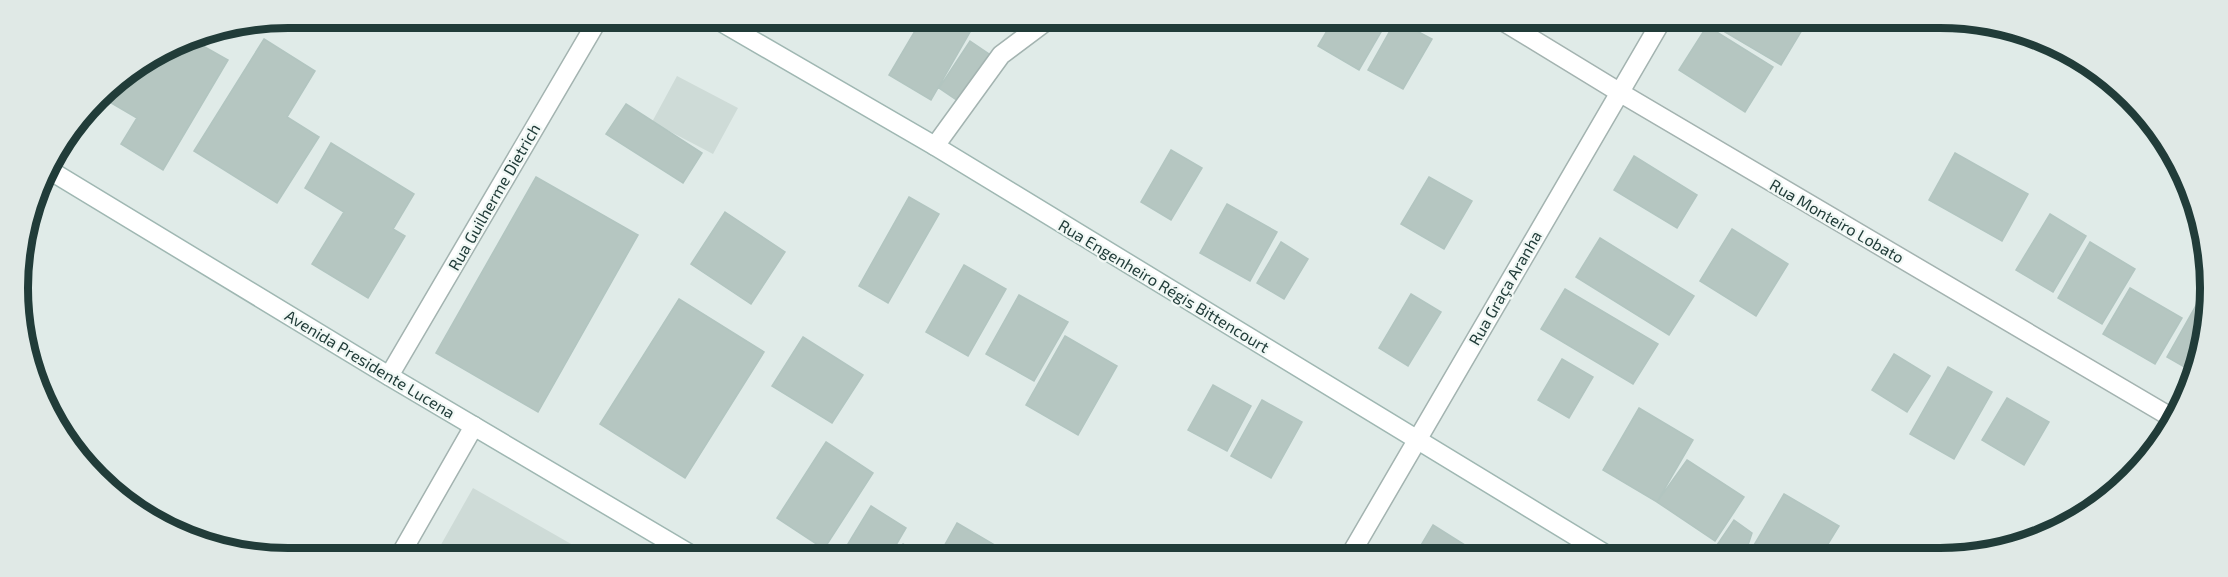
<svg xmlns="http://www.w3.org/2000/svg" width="2228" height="577" viewBox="0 0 2228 577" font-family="'Exo 2',sans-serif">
<rect width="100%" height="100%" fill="#e0ebe8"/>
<path fill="#cedbd7" d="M677 76 738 108 713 154 652 122Z
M473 488 594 557H434Z"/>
<path fill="#b5c6c1" stroke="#b2c5c0" stroke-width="1.5" d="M922 19H947L970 32 931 100 889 75Z
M1334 19 1388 20 1359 70 1318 46Z
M1396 20 1432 39 1403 89 1368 70Z
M1732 20H1797L1805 25 1781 65 1725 32Z
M1707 26 1773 67 1745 112 1679 70Z
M185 38H189L228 60 163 170 121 144 137 118 101 97 110 85Z
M264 39 315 71 287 117 319 137 277 203 194 151Z
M970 41 992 56 961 103 939 88Z
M626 104 702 153 683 183 606 134Z
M331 143 414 194 393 229 405 236 368 298 312 264 344 212 305 188Z
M1171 150 1202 168 1171 220 1141 202Z
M1955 153 2028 194 2002 241 1929 200Z
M1634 156 1697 195 1677 228 1614 190Z
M536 177 638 235 538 412 436 353Z
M1429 177 1472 201 1444 249 1401 224Z
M909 197 939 214 888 303 859 286Z
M1227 204 1277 232 1250 281 1200 253Z
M725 212 785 252 751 304 691 264Z
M2050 214 2086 236 2053 292 2016 270Z
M1732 229 1788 264 1756 316 1700 281Z
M1600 238 1694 296 1669 335 1576 277Z
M1281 242 1308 259 1284 299 1257 283Z
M2090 242 2135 269 2102 324 2058 298Z
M964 265 1006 289 968 356 926 332Z
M2130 288 2182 318 2155 364 2103 334Z
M1565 289 1658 344 1633 384 1541 329Z
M2203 293 2206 295 2208 324 2193 372 2167 357Z
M1411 294 1441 312 1408 366 1379 348Z
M1019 295 1068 322 1034 381 986 354Z
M679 299 764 352 685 478 600 424Z
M1065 336 1117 366 1078 435 1026 405Z
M803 337 863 375 832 423 772 386Z
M1894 354 1930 376 1907 412 1872 390Z
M1562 359 1593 377 1569 418 1538 400Z
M1948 367 1992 392 1954 459 1910 434Z
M1213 385 1251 406 1227 451 1188 430Z
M2007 398 2049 422 2024 465 1982 440Z
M1262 400 1302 422 1271 478 1231 456Z
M1639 408 1693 440 1657 502 1603 470Z
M826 442 873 473 824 549 777 518Z
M1687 460 1744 497 1715 541 1657 502Z
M1784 494 1839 526 1820 557H1747Z
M871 506 906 528 889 557H840Z
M1734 520 1752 533 1744 557H1733L1717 545Z
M957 523 1010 554 1008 557H938Z
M1433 525 1484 557H1414Z
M903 544 924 557H895Z"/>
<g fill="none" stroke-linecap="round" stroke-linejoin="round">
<g stroke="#a3b3b0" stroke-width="21">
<path id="street" d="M1501 20 1619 92 2174 419
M935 146 1001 55 1049 19
M389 376 599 18
M399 557 474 426
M1349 557 1662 20"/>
</g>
<g stroke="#9fb7b2" stroke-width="21">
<path id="secondary" d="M716 19 935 146 1610 557
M46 168 389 376 695 557"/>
</g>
<use href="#street" stroke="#fff" stroke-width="18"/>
<use href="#secondary" stroke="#fff" stroke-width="18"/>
</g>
<g text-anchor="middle" stroke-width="4.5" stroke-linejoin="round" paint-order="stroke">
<g font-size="16" fill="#213c39" stroke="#f1f8f5">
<text transform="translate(494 197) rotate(-60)" y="6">Rua Guilherme Dietrich</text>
<text transform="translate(1837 221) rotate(30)" y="6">Rua Monteiro Lobato</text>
<text transform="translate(1164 286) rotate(31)" y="6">Rua Engenheiro Régis Bittencourt</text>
<text transform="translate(1505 288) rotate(-60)" y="6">Rua Graça Aranha</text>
<text transform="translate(370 364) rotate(31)" y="6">Avenida Presidente Lucena</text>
</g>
</g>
<path d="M0 0H2228V577H0ZM288 28H1940A260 260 0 0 1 2200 288V288A260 260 0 0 1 1940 548H288A260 260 0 0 1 28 288V288A260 260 0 0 1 288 28Z" fill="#e0e9e6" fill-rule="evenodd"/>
<path fill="none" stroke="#213c39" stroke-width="8" d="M288 28H1940A260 260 0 0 1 2200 288V288A260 260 0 0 1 1940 548H288A260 260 0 0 1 28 288V288A260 260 0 0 1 288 28Z"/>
</svg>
